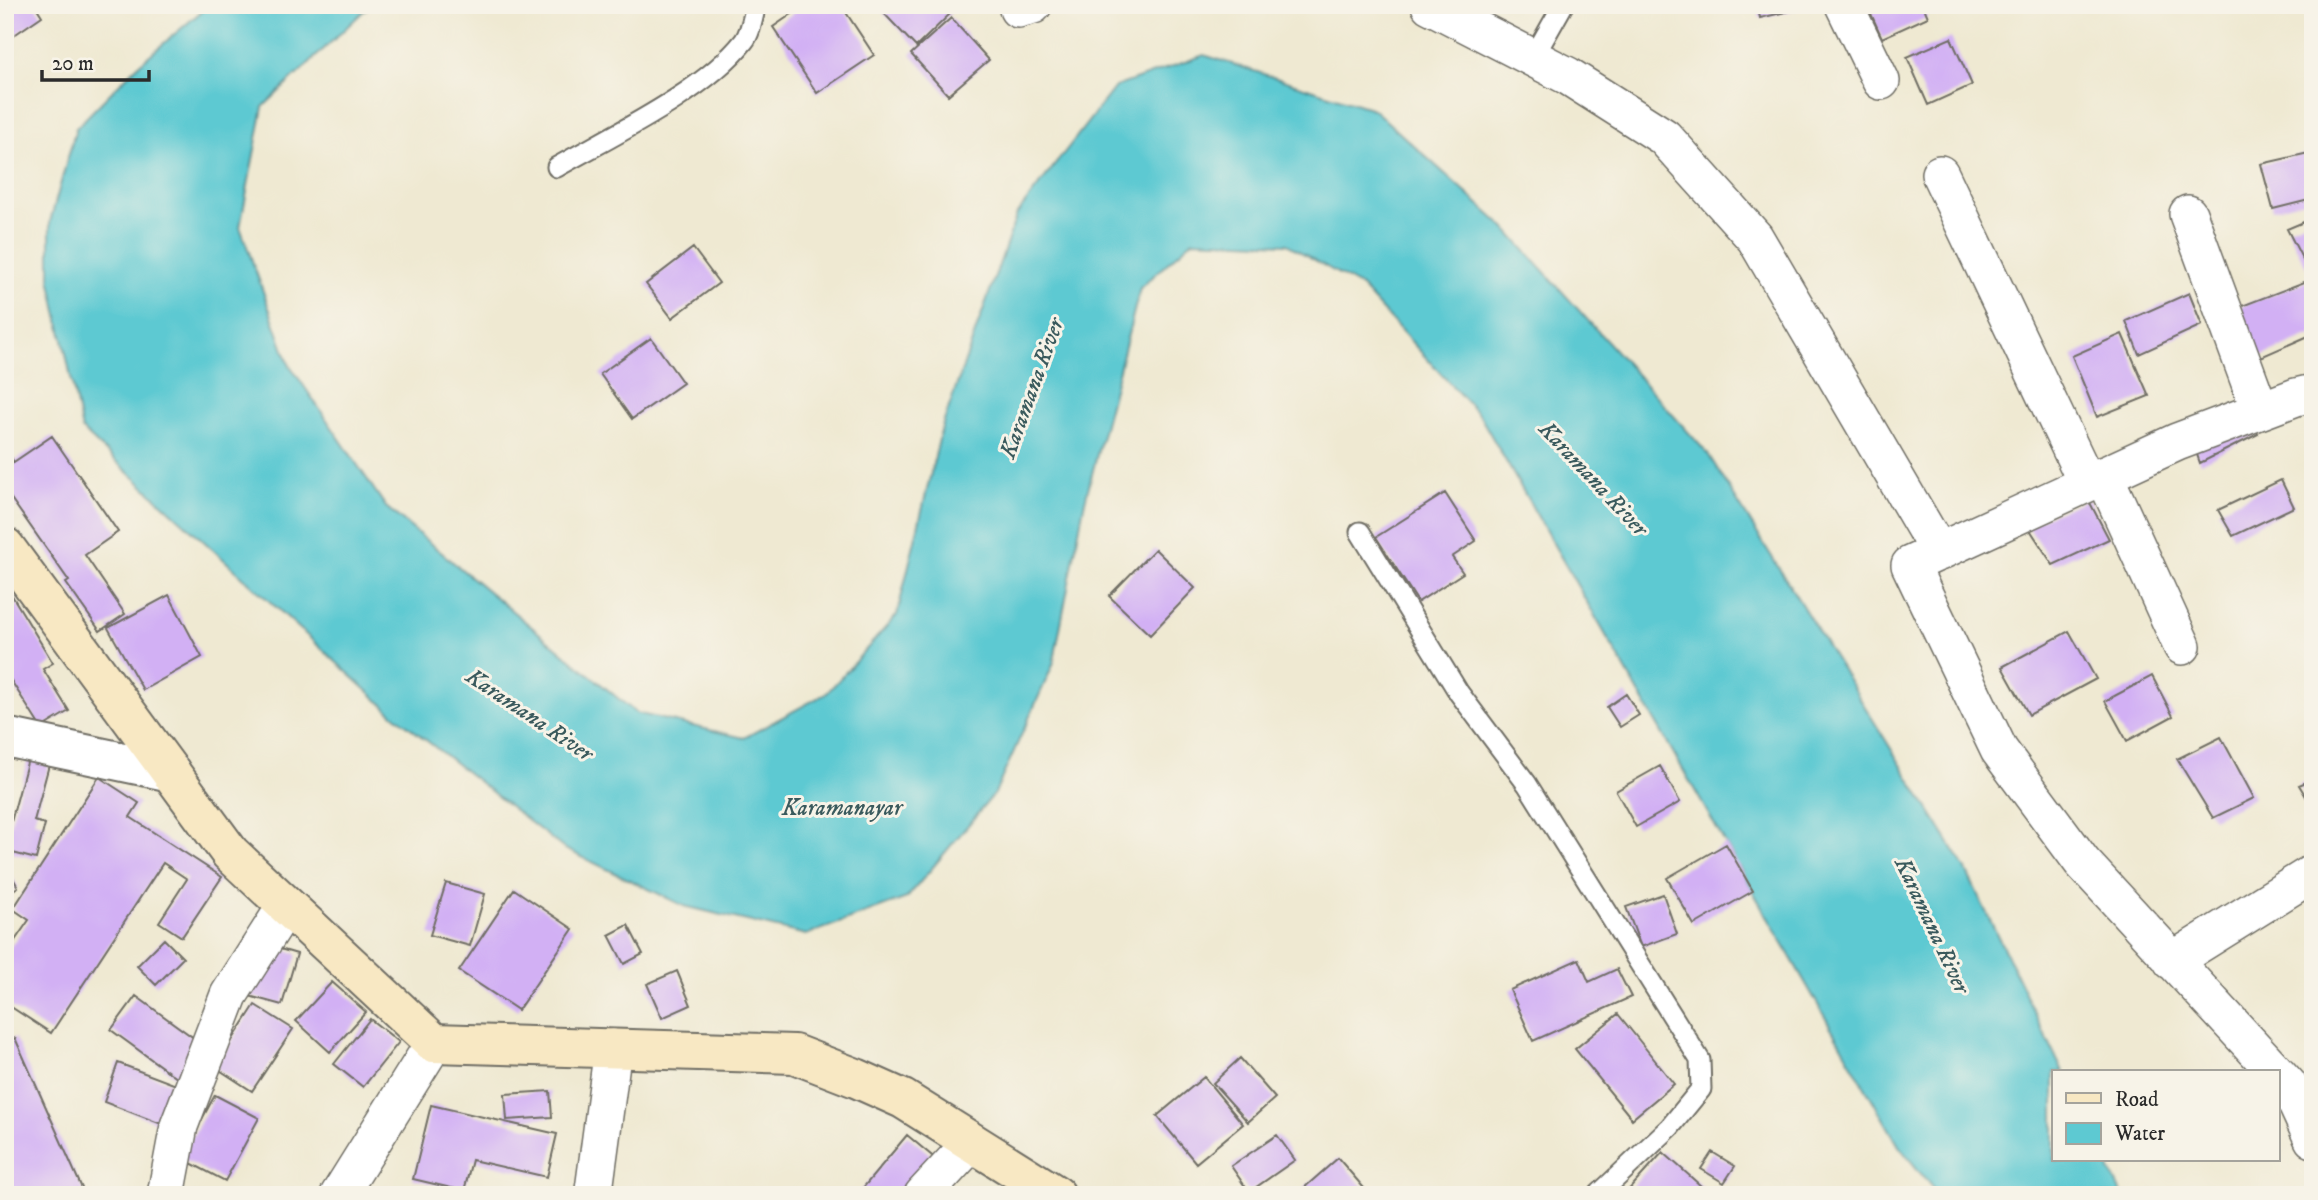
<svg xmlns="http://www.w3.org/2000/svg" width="2318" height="1200" viewBox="0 0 2318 1200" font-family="'IM FELL DW Pica',serif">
<rect width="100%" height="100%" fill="#f7f3e8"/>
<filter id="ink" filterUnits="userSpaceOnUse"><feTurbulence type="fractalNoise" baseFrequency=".0143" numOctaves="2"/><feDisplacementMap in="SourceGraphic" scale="14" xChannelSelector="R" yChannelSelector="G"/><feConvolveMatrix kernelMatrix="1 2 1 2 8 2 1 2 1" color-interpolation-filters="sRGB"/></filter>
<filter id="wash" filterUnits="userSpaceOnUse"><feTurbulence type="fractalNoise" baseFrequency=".00686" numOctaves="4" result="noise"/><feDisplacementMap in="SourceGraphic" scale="28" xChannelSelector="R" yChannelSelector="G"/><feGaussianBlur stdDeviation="1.57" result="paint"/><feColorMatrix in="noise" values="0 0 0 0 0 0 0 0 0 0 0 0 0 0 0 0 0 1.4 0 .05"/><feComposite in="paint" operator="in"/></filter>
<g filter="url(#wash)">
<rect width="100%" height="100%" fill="#efe9d2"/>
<path fill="#5dc9d2" stroke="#447a7e" stroke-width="2" d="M209 5H370L263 107 240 227 289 364 386 507 636 713 744 738 827 693 897 615 942 427 1017 214 1115 87 1204 55 1373 109 1505 228 1708 454 1965 868 2063 1072H2054V1160H2105L2122 1195H1938L1899 1146 1480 416 1361 287 1287 244 1193 240 1140 288 1084 505 1053 665 995 793 907 898 806 935 684 906 563 848 393 714 82 430 50 278V222L76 128 137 66Z"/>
<g id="blocks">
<path fill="#d2b0f4" d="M5 5H35L42 16 7 40Z
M805 5H841L874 55 817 93 773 27Z
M876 5H944L951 13 916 47Z
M1757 5H1811V6L1760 18Z
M1867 5H1923L1928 17 1882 38Z
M951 18 989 60 948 95 911 54Z
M1951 38 1972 85 1928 105 1907 57Z
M2313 152V199L2273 209 2261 164Z
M2313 218V271L2309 272 2287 229Z
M693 248 719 283 672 318 646 284Z
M2307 281 2313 291V334L2254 360 2229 311Z
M2189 293 2202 325 2139 354 2126 321Z
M2122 334 2149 396 2097 417 2072 356Z
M651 338 683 383 632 419 600 374Z
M2251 423 2258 434 2200 463 2194 446Z
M52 436 118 532 85 555 125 614 100 631 66 583 69 581 5 490V468Z
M5 445 13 461 5 465Z
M2281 480 2294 507 2233 536 2218 510Z
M1445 493 1476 541 1452 557 1463 573 1418 602 1376 537Z
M2088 499 2109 539 2053 565 2027 525Z
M1155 549 1195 588 1150 635 1109 596Z
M5 584 53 663 43 669 69 711 41 728 5 671Z
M169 595 202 657 143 690 108 628Z
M2069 631 2096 679 2029 715 2002 667Z
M2152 676 2173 716 2127 741 2105 701Z
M1626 694 1639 715 1620 727 1607 707Z
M2221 737 2254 798 2213 818 2177 759Z
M28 759 49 765 34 821 45 824 36 859 5 851V844Z
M1660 766 1680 802 1636 827 1616 791Z
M99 777 139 803 130 817 222 877 182 937 159 922 187 879 163 863 51 1033 5 1003V955L29 920 13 909Z
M2313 779V808L2299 785Z
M1726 844 1753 891 1694 925 1667 878Z
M5 864 18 887 5 895Z
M446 883 485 894 470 946 430 935Z
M514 889 573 929 518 1010 459 971Z
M1663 894 1677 934 1641 947 1626 907Z
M628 925 643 954 624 964 609 935Z
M164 939 183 958 156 985 137 966Z
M263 944 297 954 282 1005 249 996Z
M1579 959 1589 982 1617 969 1631 997 1533 1041 1510 990Z
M677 971 691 1005 662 1018 647 984Z
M332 982 366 1012 330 1052 296 1021Z
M136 996 202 1044 177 1078 111 1030Z
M255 1005 293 1029 252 1091 215 1067Z
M1618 1014 1674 1084 1632 1119 1575 1049Z
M370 1019 399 1042 363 1087 334 1064Z
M15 1038 85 1195H5V1043Z
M1240 1058 1275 1098 1248 1122 1213 1083Z
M118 1063 179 1086 164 1125 104 1102Z
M1204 1077 1243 1124 1196 1163 1157 1116Z
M550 1091 552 1117 507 1120 505 1094Z
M215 1095 259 1118 225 1181 181 1158Z
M431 1105 557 1134 547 1177 472 1160 464 1191 413 1179Z
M907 1135 938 1161 910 1195H857Z
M1277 1135 1295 1160 1249 1192 1231 1166Z
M1663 1152 1711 1195H1624Z
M1712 1152 1735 1166 1724 1183 1701 1169Z
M1338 1158 1370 1195H1296Z"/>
</g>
</g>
<g filter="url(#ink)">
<use href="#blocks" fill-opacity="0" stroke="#706e65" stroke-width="2"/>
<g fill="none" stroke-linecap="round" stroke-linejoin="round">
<g stroke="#706e65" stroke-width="23">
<path id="service" d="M1533 58 1563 5
M557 167C613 135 704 92 744 41 751 32 753 16 756 5
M1360 532 1459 693 1527 784 1700 1060 1701 1089 1670 1127 1598 1195"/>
</g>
<g stroke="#706e65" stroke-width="40">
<path id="minor" d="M1430 5 1568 76 1664 137 1755 238 1939 552
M1844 5 1881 81
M1018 9 1033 5
M1940 174 2087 483
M2188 214 2260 410
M2104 475 2182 646
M2172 961 2313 873
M2276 1072 2082 862 1999 750 1910 565 2177 442 2296 397 2313 393
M2278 1074 2288 1085 2313 1139
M166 1195 179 1126 229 995 286 906
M339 1195 434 1043
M599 1195 594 1190 613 1048
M923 1195 972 1142"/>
</g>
<g stroke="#706e65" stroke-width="42">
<path id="tertiary" d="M5 737 171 772"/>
</g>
<g stroke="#706e65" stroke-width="42">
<path id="secondary" d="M5 547 230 853 434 1043 794 1054 856 1078 903 1099 1056 1195"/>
</g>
<use href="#service" stroke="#fff" stroke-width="19"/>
<use href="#minor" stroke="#fff" stroke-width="37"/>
<use href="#tertiary" stroke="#fff" stroke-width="38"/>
<use href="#secondary" stroke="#f8e8c3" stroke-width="38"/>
</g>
</g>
<g text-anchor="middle" stroke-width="6" stroke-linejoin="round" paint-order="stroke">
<g font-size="23" font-style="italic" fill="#3a5a5d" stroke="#f7f3e8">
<text transform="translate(1031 388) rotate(-70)" y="8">Karamana River</text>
<text transform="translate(1594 478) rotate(47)" y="8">Karamana River</text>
<text transform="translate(530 714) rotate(34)" y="8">Karamana River</text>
<text x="842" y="815">Karamanayar</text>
<text transform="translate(1933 925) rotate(65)" y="8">Karamana River</text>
</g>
</g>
<rect width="2318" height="1200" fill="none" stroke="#f7f3e8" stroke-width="28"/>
<rect x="2052" y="1070" width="228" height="91" fill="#f7f3e8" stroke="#a5a39c" stroke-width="2"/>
<rect x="2066" y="1093" width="35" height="10" fill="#f8e8c3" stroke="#a5a39c" stroke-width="2"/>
<text x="2115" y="1106" font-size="21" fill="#2b2b2b">Road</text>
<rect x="2066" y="1123" width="35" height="21" fill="#5dc9d2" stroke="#a5a39c" stroke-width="2"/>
<text x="2115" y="1140" font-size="21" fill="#2b2b2b">Water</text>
<path d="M42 70v10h107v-10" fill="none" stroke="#2b2b2b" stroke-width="3.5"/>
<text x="52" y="70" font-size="21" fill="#2b2b2b" stroke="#f7f3e8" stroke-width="5" paint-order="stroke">20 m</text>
</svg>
